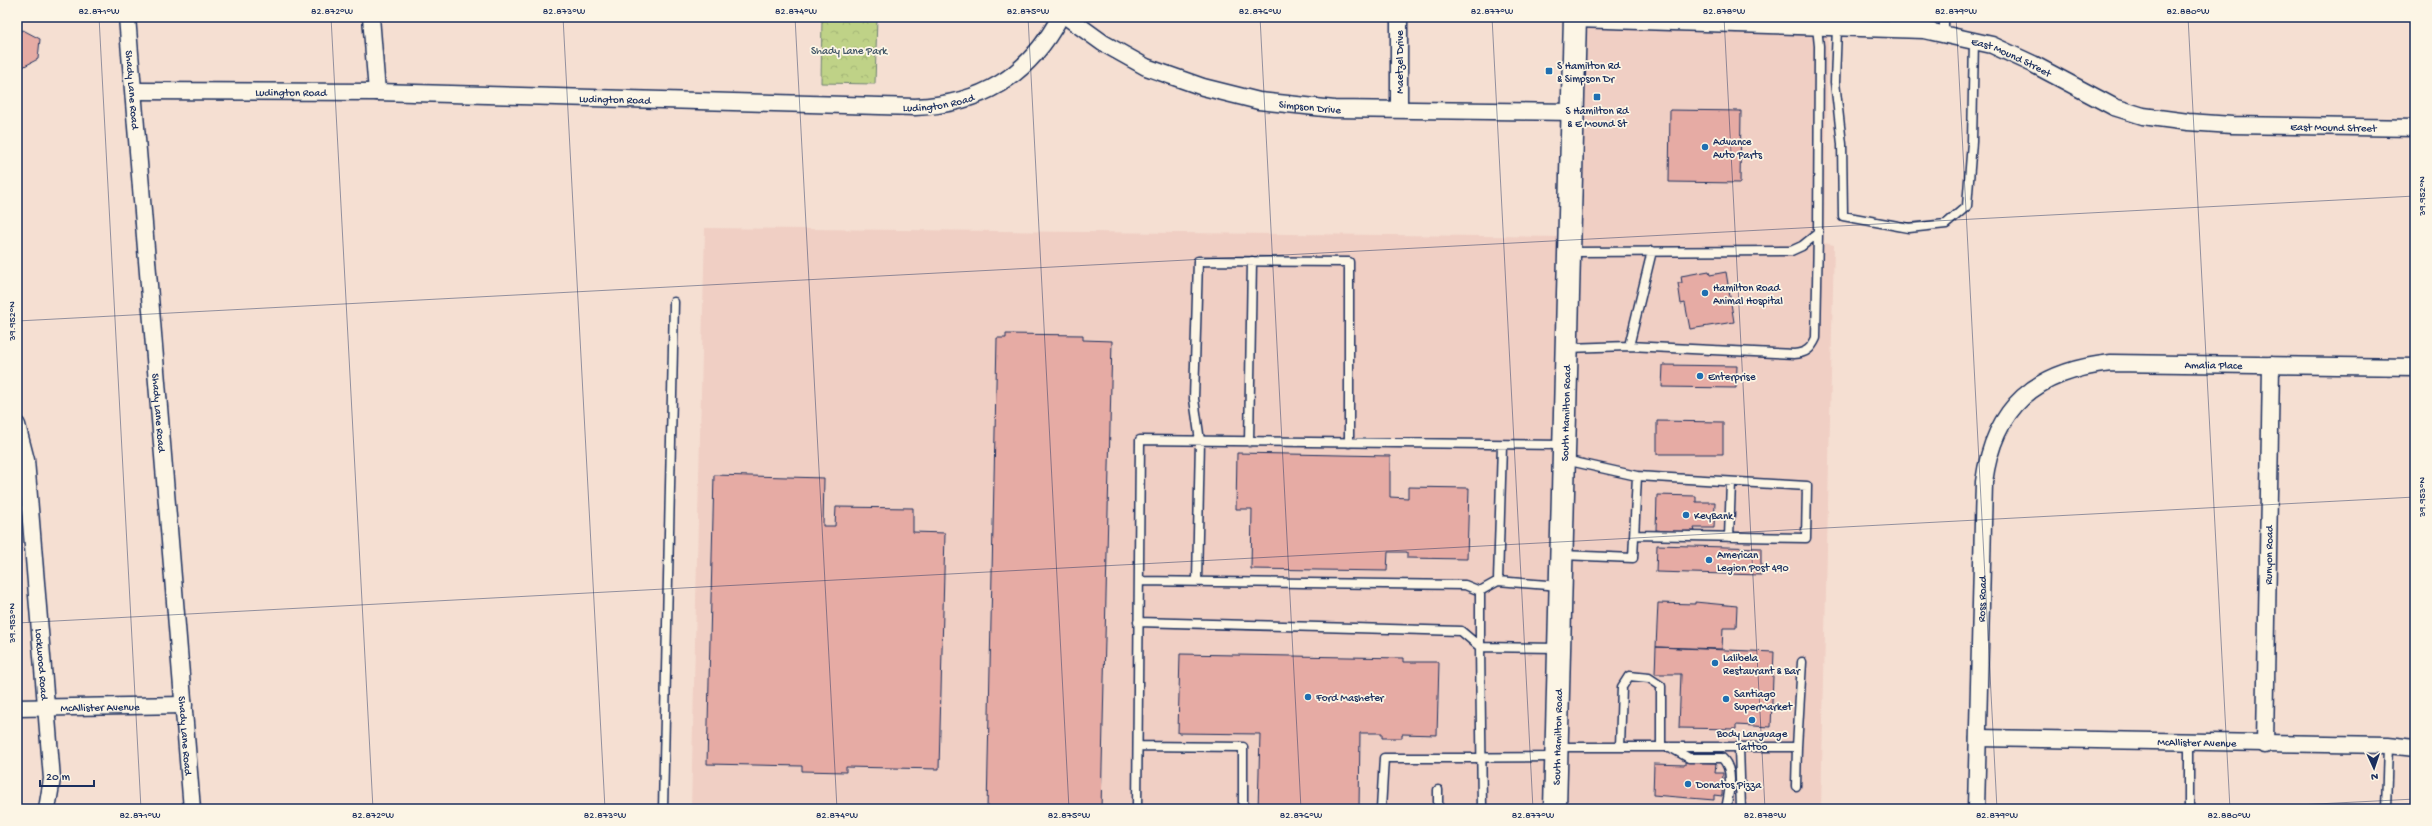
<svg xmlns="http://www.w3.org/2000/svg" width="2432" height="826" viewBox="0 0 2432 826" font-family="'Gochi Hand',sans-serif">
<defs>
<pattern id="park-crowns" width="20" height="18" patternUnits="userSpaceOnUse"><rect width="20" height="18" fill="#bfd287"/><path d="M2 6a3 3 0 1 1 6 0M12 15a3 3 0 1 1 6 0" fill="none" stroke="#a4b577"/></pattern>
</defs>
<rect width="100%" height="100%" fill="#f5dfd2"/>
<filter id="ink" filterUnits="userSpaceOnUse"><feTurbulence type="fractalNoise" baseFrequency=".025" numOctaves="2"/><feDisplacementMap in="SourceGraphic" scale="8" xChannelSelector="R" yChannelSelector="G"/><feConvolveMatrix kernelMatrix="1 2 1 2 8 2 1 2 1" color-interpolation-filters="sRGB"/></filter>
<g filter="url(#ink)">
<path fill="#f0cfc4" d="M1576 21 1828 28 1824 243 1834 245 1821 809H691L705 228 1570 237Z"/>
<path fill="url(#park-crowns)" stroke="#6d8072" d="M822 17H877L875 84 821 83Z"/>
<path fill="#e6aba4" stroke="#1b2f5e" d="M23 30 40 39 38 59 17 70V33Z
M1670 110 1741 111 1740 183 1669 182Z
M1709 271 1710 275 1726 272 1734 322 1690 329 1685 303 1681 304 1678 283H1682L1681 276Z
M1006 334 1083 335V340L1112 341 1101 809H987L997 338H1006Z
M1663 365 1737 366 1736 388 1662 387Z
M1657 421 1723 422V454H1657Z
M1237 453 1390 456V497L1408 498V487L1469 488 1467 559 1407 558V552H1388L1387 571 1251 569 1252 509H1236Z
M714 475 824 478 823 526H835L836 507 913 508V532L945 533 939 769 846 767V772L802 771V766L707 764Z
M1657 495 1696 496V502H1715L1714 528H1694L1695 531 1674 532 1656 530Z
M1657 545 1761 548V575L1656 572Z
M1695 602 1737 606 1736 628H1723L1722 649 1656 647 1658 603 1695 604Z
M1656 647 1774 652 1771 727 1736 725V729L1679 728 1681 674H1655Z
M1180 654 1403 658V662H1439L1437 735 1402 734V738H1382V733H1360L1359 809H1258L1260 734 1178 733Z
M1685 762 1716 763 1715 773H1723L1722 796 1714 795V800L1653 795 1654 764 1685 765Z"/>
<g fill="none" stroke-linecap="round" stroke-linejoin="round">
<g stroke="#1b2f5e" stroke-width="11">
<path id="service" d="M1837 27 1835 82 1842 144 1843 216 1909 228 1946 224 1967 206 1972 142 1974 40
M1944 33V17
M1571 252 1791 251 1802 246 1818 233 1819 46 1817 27
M1629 346 1794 354C1806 353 1811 349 1816 338L1818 233
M1567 348 1629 346 1652 251
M1249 442 1252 261
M1502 445 1498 581 1560 586
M1634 535 1806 538 1807 486 1637 476
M1729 537 1731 482
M1562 555 1633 558 1637 476 1565 460
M1139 581 1465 585 1480 591
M1197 581 1200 441 1194 399 1198 261 1349 262V443
M1138 622 1461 631 1480 647
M1480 647V591L1498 581
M1138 746 1243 747V809
M1557 747H1797L1802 662
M1620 747 1622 687 1629 676 1649 678 1661 686V747
M1670 747 1689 758H1722C1735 770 1729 793 1726 809
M1739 747 1741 809
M1796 786 1797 747
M663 809 674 302
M1137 809 1140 440 1563 445
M1381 809 1384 758 1555 757
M1438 809V790
M1482 809 1480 647 1559 648
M2189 809V743
M2386 809 2388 745"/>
</g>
<g stroke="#1b2f5e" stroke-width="19">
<g id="minor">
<path id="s1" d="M127 17 192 809"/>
<path d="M371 17 377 92"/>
<path id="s2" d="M1067 17 1103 43 1146 67 1203 87 1259 101 1334 109 1573 112"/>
<path id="s3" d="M1575 19 1924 30 1992 45 2033 64 2114 107 2143 116 2188 122 2232 125 2415 128"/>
<path id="s4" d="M134 91 377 92 915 107C981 104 1028 77 1060 17"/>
<path d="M1399 108V17"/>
<path id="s5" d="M17 425 26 460 52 779 47 809"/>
<path id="s6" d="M17 708 184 705"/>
<path id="s7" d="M1978 738 2388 745 2415 748"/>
<path id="s8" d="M2265 745 2271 365"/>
<path id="s9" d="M1976 809 1984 482C1994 406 2036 371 2111 363L2415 367"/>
</g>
</g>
<g stroke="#1b2f5e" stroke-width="25">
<g id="primary">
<path id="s10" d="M1555 809 1575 17"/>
</g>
</g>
<use href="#service" stroke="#fcf5e5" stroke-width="8"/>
<use href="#minor" stroke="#fcf5e5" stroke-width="16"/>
<use href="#primary" stroke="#fcf5e5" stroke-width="22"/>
</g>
</g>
<path fill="none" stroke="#1b2f5e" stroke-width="1" stroke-opacity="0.45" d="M99 17 141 809M331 17 373 809M563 17 605 809M795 17 837 809M1028 17 1069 809M1260 17 1301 809M1492 17 1533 809M1724 17 1765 809M1956 17 1997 809M2188 17 2230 809M17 20 68 17M17 321 2415 196M17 623 2415 497M2219 809 2415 799"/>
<g fill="#1f6fb2" stroke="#fcf5e5" stroke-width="1.5">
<rect x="1545" y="67" width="8" height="8" rx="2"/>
<rect x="1593" y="93" width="8" height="8" rx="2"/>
<circle cx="1705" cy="147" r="4"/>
<circle cx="1705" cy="293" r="4"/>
<circle cx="1700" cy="376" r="4"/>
<circle cx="1686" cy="515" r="4"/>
<circle cx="1709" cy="560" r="4"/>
<circle cx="1715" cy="663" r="4"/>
<circle cx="1308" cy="697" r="4"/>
<circle cx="1726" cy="699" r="4"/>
<circle cx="1752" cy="720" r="4"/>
<circle cx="1688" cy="784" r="4"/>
</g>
<g text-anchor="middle" stroke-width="3.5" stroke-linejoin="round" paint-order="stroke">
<g font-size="11" fill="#445868" stroke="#fcf5e5">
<text x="849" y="54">Shady Lane Park</text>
</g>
<g font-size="11" fill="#1b2f5e" stroke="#fcf5e5">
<text dy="4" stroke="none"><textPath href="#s3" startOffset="441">East Mound Street</textPath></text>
<text transform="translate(1399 62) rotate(-90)" y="4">Maetzel Drive</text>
<text dy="4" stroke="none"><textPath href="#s1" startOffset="73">Shady Lane Road</textPath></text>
<text dy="4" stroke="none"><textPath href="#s4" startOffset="157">Ludington Road</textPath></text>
<text dy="4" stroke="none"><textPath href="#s4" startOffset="481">Ludington Road</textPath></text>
<text dy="4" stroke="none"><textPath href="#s4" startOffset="805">Ludington Road</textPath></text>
<text dy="4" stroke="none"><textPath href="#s2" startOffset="263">Simpson Drive</textPath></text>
<text dy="4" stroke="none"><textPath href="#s3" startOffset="777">East Mound Street</textPath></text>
<text dy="4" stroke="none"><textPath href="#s9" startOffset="621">Amalia Place</textPath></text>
<text dy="4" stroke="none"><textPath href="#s1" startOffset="397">Shady Lane Road</textPath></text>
<text dy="4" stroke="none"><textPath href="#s10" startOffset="396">South Hamilton Road</textPath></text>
<text dy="4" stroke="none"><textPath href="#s8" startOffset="190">Runyon Road</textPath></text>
<text dy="4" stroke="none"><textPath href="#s9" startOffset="210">Ross Road</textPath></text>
<text dy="4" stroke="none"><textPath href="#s5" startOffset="241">Lockwood Road</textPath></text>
<text dy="4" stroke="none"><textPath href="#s6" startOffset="83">McAllister Avenue</textPath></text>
<text dy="4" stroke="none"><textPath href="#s1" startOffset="721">Shady Lane Road</textPath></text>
<text dy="4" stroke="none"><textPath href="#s10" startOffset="72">South Hamilton Road</textPath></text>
<text dy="4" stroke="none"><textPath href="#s7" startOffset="219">McAllister Avenue</textPath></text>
</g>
<g font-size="11" fill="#1b2f5e" stroke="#fcf5e5" text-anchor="start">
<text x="1557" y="69">S Hamilton Rd<tspan x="1557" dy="13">&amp; Simpson Dr</tspan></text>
<text x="1597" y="114" text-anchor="middle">S Hamilton Rd<tspan x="1597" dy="13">&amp; E Mound St</tspan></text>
<text x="1713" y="145">Advance<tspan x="1713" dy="13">Auto Parts</tspan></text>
<text x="1713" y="291">Hamilton Road<tspan x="1713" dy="13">Animal Hospital</tspan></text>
<text x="1708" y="380">Enterprise</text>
<text x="1694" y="519">KeyBank</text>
<text x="1717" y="558">American<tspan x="1717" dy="13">Legion Post 490</tspan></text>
<text x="1723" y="661">Lalibela<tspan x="1723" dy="13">Restaurant &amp; Bar</tspan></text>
<text x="1734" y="697">Santiago<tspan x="1734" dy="13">SuperMarket</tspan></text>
<text x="1316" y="701">Ford Masheter</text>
<text x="1752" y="737" text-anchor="middle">Body Language<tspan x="1752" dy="13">Tattoo</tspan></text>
<text x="1696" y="788">Donatos Pizza</text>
</g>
</g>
<rect width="2432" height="826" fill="none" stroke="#fcf5e5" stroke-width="44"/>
<g transform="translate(2374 768) rotate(177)" stroke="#fcf5e5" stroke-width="3" paint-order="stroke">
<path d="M0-3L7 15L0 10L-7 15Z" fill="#1b2f5e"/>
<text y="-6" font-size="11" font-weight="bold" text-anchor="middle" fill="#1b2f5e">N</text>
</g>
<path d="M40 780v6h54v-6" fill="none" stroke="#1b2f5e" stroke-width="2"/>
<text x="46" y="780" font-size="12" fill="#1b2f5e" stroke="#fcf5e5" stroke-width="3" paint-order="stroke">20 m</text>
<rect x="22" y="22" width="2388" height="782" fill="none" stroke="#1b2f5e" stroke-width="1.5"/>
<g font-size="10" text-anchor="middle" fill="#1b2f5e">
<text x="99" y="14">82.871°W</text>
<text x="332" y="14">82.872°W</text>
<text x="564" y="14">82.873°W</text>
<text x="796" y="14">82.874°W</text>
<text x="1028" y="14">82.875°W</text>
<text x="1260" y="14">82.876°W</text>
<text x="1492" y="14">82.877°W</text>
<text x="1724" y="14">82.878°W</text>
<text x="1956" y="14">82.879°W</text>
<text x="2188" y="14">82.880°W</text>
<text transform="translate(2421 196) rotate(-90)" y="4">39.952°N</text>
<text transform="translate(11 321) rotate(-90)" y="4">39.952°N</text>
<text transform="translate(2421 497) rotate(-90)" y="4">39.953°N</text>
<text transform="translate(11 623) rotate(-90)" y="4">39.953°N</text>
<text x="140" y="818">82.871°W</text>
<text x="373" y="818">82.872°W</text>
<text x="605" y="818">82.873°W</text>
<text x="837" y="818">82.874°W</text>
<text x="1069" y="818">82.875°W</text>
<text x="1301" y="818">82.876°W</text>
<text x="1533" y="818">82.877°W</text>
<text x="1765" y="818">82.878°W</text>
<text x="1997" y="818">82.879°W</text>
<text x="2229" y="818">82.880°W</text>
</g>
</svg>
